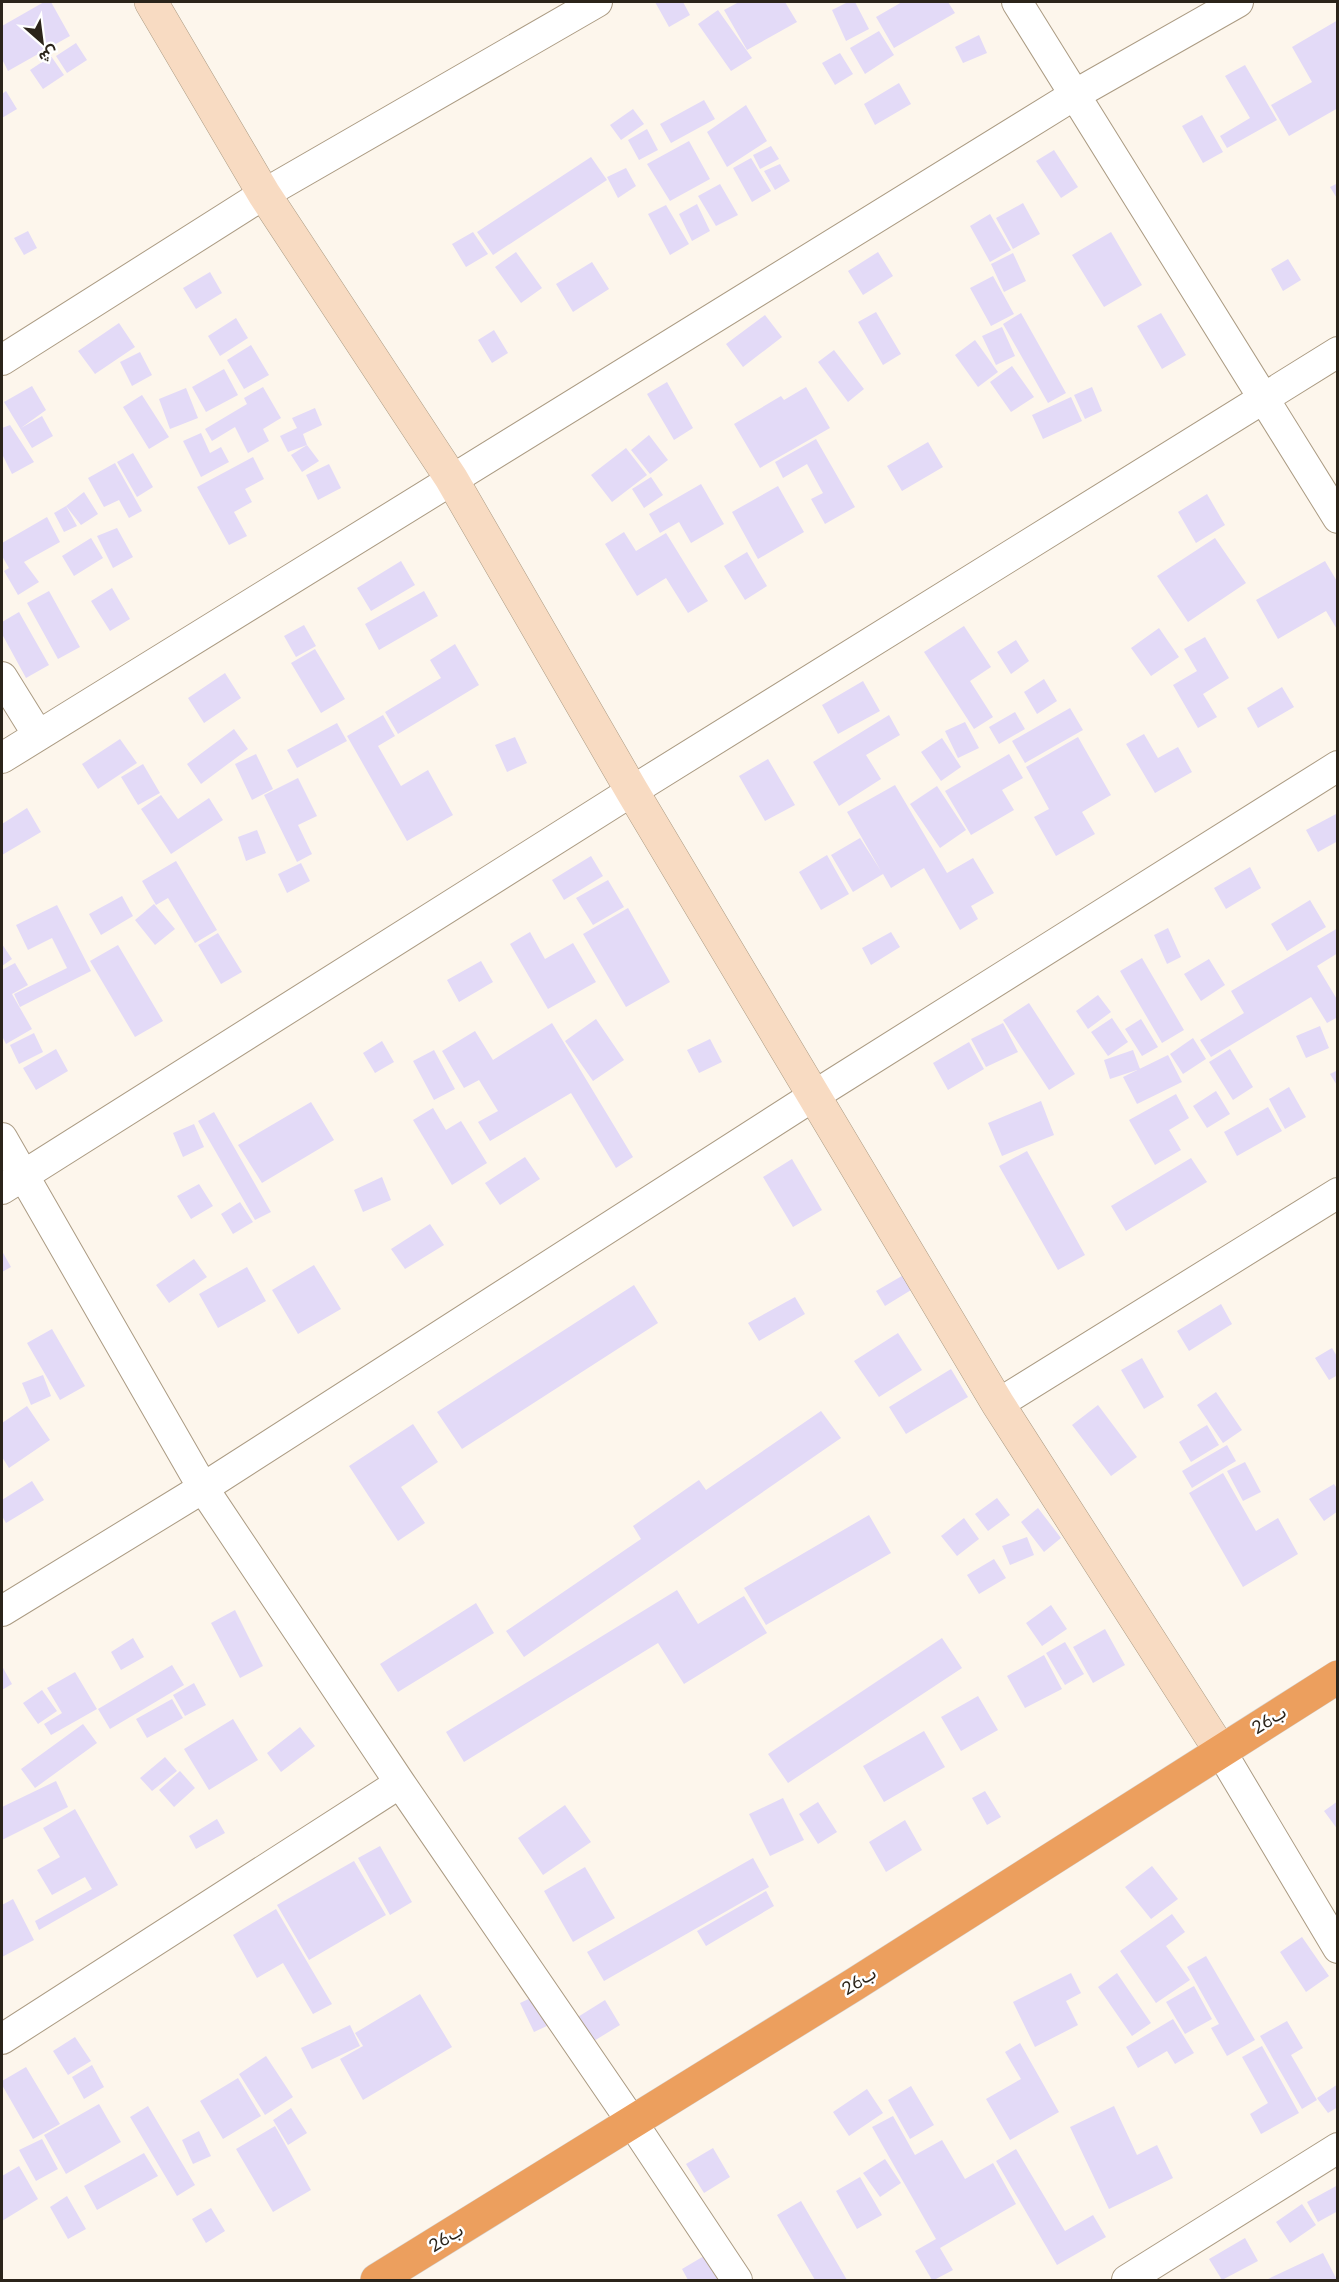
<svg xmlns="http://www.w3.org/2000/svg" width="1339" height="2282" viewBox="0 0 1339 2282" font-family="Lato,Vazirmatn,sans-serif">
<rect width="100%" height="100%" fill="#fdf6ec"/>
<path fill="#e3daf7" d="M44 2H51L70 36 8 71 2 59V26Z
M655 2H683L690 15 669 27Z
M739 2H785L797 22 747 50 724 10Z
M848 2H855L869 29 846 41 832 10Z
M902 2H948L955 13 894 48 876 17Z
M718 10 752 58 731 71 698 24Z
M1338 20V108L1289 136 1271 105 1312 82 1292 47Z
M879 31 894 55 865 74 850 48Z
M979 35 987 53 963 63 955 47Z
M76 43 87 60 67 73 56 56Z
M840 53 853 74 835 85 822 63Z
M51 56 64 75 43 89 30 70Z
M1245 65 1277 120 1227 148 1220 136 1250 118 1225 76Z
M899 83 911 104 875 125 864 104Z
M6 91 17 109 2 118V94Z
M704 100 715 119 671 143 660 124Z
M746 105 767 141 727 167 707 132Z
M633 109 644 124 621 140 610 125Z
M1202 115 1223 152 1203 163 1182 126Z
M647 129 658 150 639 160 628 140Z
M689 141 710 179 670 201 647 164Z
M771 146 779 159 760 169 753 155Z
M1054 150 1078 187 1061 198 1036 161Z
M591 157 607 180 493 255 477 232Z
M751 158 771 191 752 202 733 168Z
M780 164 790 181 775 190 764 171Z
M626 168 636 186 618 198 607 177Z
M1338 183V200L1330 187Z
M720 184 738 215 716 226 698 196Z
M1023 203 1040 234 1013 249 996 218Z
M697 204 710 231 692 241 679 214Z
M666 205 689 244 670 255 648 214Z
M990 214 1011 250 990 262 970 226Z
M28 231 37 248 24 255 14 238Z
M473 232 488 254 466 267 452 244Z
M1111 232 1142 285 1104 307 1072 255Z
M516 252 542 288 521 303 495 267Z
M878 252 893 276 863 295 848 271Z
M1013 253 1026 281 1004 292 991 264Z
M1288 259 1301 280 1283 291 1271 269Z
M592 262 609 289 573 312 556 284Z
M210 272 222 293 196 309 183 288Z
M993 276 1014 314 991 326 970 288Z
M876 312 901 354 883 365 858 322Z
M1021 313 1066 393 1048 403 1003 324Z
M1161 313 1186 355 1162 369 1137 326Z
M765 315 782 337 743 367 726 344Z
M236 318 248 338 220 356 208 336Z
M119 323 135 347 95 374 78 351Z
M1002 327 1015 356 996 365 982 336Z
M494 330 508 353 492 363 478 340Z
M975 340 998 372 978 387 955 355Z
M251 345 269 375 244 389 227 360Z
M834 350 864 389 848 402 818 362Z
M140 352 152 375 132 386 120 362Z
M1012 366 1034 397 1011 412 990 382Z
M224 369 238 395 206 412 192 387Z
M667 382 693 428 674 440 647 394Z
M32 386 46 410 21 428 42 416 53 436 32 448 4 402Z
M263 387 281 418 263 429 269 441 248 453 235 427 212 441 205 429 247 404 244 398Z
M806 387 830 428 760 468 734 424 781 396 784 400Z
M1092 387 1102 411 1085 419 1074 395Z
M186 388 198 418 170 429 159 399Z
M142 395 169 437 149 449 123 407Z
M1071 397 1082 421 1043 439 1032 415Z
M315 408 322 425 303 434 307 445 319 461 302 472 291 455 307 445 288 452 280 436 297 428 292 418Z
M10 425 34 462 12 474 2 454V428Z
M201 433 210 453 221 447 229 462 201 477 183 441Z
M649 435 668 460 650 474 631 450Z
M816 439 855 507 825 524 811 499 823 493 807 464 783 478 775 462Z
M928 442 943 467 902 491 887 466Z
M626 448 647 475 612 502 591 475Z
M133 453 153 487 137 497 117 462Z
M253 457 264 479 245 489 252 502 234 512 247 536 229 545 197 487Z
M115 463 142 511 129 518 119 500 104 507 88 478Z
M329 464 341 488 318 500 306 475Z
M651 477 663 495 644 508 632 489Z
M701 484 724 524 691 543 679 522 660 533 649 514Z
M778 486 804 532 758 559 732 512Z
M84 492 98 514 81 525 66 506Z
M1207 494 1225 525 1196 543 1178 512Z
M66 506 77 526 64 532 54 513Z
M47 517 60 542 24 562 39 582 18 595 4 571 9 568 2 556V543Z
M117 528 133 557 113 568 97 536Z
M624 532 636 551 666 533 708 601 688 613 666 578 637 596 605 544Z
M91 538 103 558 74 576 62 556Z
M1215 538 1246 583 1188 622 1157 576Z
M747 552 767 586 745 600 724 566Z
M401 561 415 585 371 611 357 588Z
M1325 561 1338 583V631L1326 611 1278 639 1256 600Z
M112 588 130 619 110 631 91 601Z
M49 591 80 647 58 659 27 603Z
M424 591 438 616 379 650 365 624Z
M19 612 49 665 26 678 2 634V622Z
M304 625 316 646 296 657 284 636Z
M964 626 991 667 970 681 993 717 974 729 924 652Z
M1159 628 1179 657 1151 676 1131 648Z
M1205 637 1229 678 1203 694 1217 717 1198 728 1173 685 1197 671 1184 649Z
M1016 640 1029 661 1011 674 997 652Z
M455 644 479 685 398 734 385 712 441 678 430 660Z
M315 649 345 699 321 713 291 663Z
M225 673 241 698 204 723 188 698Z
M1044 679 1057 701 1037 714 1024 692Z
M863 681 880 711 838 734 822 705Z
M1282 687 1294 707 1258 728 1247 708Z
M1070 708 1083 730 1025 763 1012 741Z
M1015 712 1025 729 999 744 989 727Z
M383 715 395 736 378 746 401 786 428 770 453 815 407 841 347 736Z
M889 715 900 735 866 755 881 779 839 806 813 762Z
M965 722 979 748 958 758 945 731Z
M337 723 347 741 297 768 287 750Z
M234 729 248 749 201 784 187 764Z
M1144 734 1158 758 1178 747 1192 772 1155 793 1126 744Z
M515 737 527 763 507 772 495 745Z
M1078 737 1111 795 1082 812 1095 834 1056 856 1034 817 1049 809 1026 767Z
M942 738 961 767 941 781 921 752Z
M120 739 137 763 98 789 82 764Z
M256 754 273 789 252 800 235 764Z
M1009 754 1023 778 1002 790 1014 810 971 835 945 791Z
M768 759 795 805 765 821 739 776Z
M143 764 160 793 138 805 121 777Z
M298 778 317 816 298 825 312 854 297 862 264 795Z
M895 785 947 873 973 858 994 893 971 906 978 919 960 930 924 868 891 888 883 874 853 892 831 855 860 838 881 871 847 812Z
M937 786 966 830 940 848 910 804Z
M161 795 178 819 209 798 223 820 171 854 141 809Z
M27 808 41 832 2 855V824Z
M1336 814 1338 841 1318 852 1306 830Z
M257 830 266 853 246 861 238 837Z
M827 855 849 894 821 910 799 872Z
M591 856 603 876 564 900 552 880Z
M176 861 217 930 195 943 168 898 156 905 142 881Z
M301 863 310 881 287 893 278 874Z
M1250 867 1261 888 1226 909 1214 888Z
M608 880 624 907 593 925 576 898Z
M122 896 133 916 101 935 89 914Z
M1310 900 1326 927 1287 951 1271 924Z
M154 904 175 929 155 945 135 920Z
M57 905 91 971 20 1007 14 994 67 968 52 938 28 950 16 925Z
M628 908 670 982 626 1007 583 934Z
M1168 928 1181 957 1167 964 1154 935Z
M1338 928V953L1317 966 1338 1001V1017L1327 1023 1311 997 1211 1057 1200 1040 1244 1013 1231 991Z
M530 932 545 959 573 943 596 982 548 1009 510 944Z
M891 932 900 947 871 965 862 948Z
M218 933 242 972 221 984 198 945Z
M2 944 12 959 2 966Z
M118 945 163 1021 135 1037 90 961Z
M1142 958 1184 1030 1162 1043 1120 971Z
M1209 959 1225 985 1201 1001 1184 974Z
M481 961 493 982 459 1002 447 980Z
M15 963 28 985 12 994 32 1029 6 1044 2 1036V970Z
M1098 995 1111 1012 1088 1029 1076 1011Z
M1029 1003 1075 1074 1049 1090 1003 1020Z
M1112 1018 1128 1042 1108 1056 1091 1032Z
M596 1019 624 1060 593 1081 565 1041Z
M1141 1019 1158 1047 1142 1056 1125 1029Z
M552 1023 633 1157 616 1168 571 1093 490 1141 478 1122 498 1111 479 1080 464 1088 442 1051 475 1031 493 1060Z
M1003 1023 1018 1052 986 1067 971 1039Z
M1320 1026 1329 1048 1306 1058 1296 1036Z
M34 1033 43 1052 19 1064 10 1045Z
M1193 1038 1206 1059 1183 1074 1170 1054Z
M710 1039 722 1062 699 1073 687 1050Z
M382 1041 394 1062 375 1073 363 1053Z
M969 1042 984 1069 948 1090 933 1063Z
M56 1049 68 1071 36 1090 23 1068Z
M1230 1049 1253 1087 1233 1100 1209 1062Z
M434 1050 455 1089 434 1100 413 1061Z
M1133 1050 1140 1069 1110 1079 1104 1060Z
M1168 1055 1182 1082 1137 1104 1123 1077Z
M1338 1070V1087L1330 1074Z
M1289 1087 1306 1117 1285 1129 1269 1099Z
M1216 1091 1230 1114 1207 1128 1193 1106Z
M1176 1094 1189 1118 1169 1130 1181 1150 1155 1165 1129 1120Z
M1041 1101 1054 1135 1002 1156 988 1123Z
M311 1102 334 1140 262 1183 238 1145Z
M1268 1107 1282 1131 1237 1156 1224 1132Z
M433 1108 446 1130 461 1121 487 1163 452 1185 413 1120Z
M214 1112 271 1212 255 1220 198 1121Z
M194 1124 204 1147 183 1157 173 1133Z
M1027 1151 1085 1255 1058 1270 999 1166Z
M525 1157 540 1179 500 1205 485 1183Z
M1191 1158 1207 1182 1126 1231 1111 1206Z
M792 1159 822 1210 793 1227 763 1177Z
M382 1177 391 1200 363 1212 354 1190Z
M199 1184 213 1206 191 1219 177 1196Z
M240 1202 253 1222 233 1234 221 1214Z
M430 1224 444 1245 405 1269 391 1249Z
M2 1251 11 1267 2 1272Z
M194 1259 207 1277 169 1303 156 1285Z
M314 1265 341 1309 298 1334 272 1290Z
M247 1267 266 1301 218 1328 199 1294Z
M907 1273 916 1287 885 1306 876 1291Z
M634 1285 658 1323 462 1449 437 1412Z
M795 1297 805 1314 759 1341 748 1323Z
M1221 1304 1232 1324 1189 1351 1177 1331Z
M52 1329 85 1386 60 1400 27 1343Z
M898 1333 922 1370 879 1397 854 1361Z
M1332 1348 1338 1358V1375L1329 1380 1315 1358Z
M1142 1358 1164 1397 1144 1409 1121 1370Z
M951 1369 968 1397 906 1434 889 1407Z
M43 1375 51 1396 31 1405 22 1383Z
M1216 1392 1242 1430 1223 1443 1197 1405Z
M1098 1405 1137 1457 1111 1476 1072 1425Z
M27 1406 50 1440 9 1468 2 1457V1423Z
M821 1411 841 1438 524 1657 506 1631 641 1539 633 1526 699 1480 706 1490Z
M413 1424 438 1462 401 1487 425 1523 398 1541 349 1466Z
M1207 1425 1219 1445 1191 1462 1179 1442Z
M1227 1445 1236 1461 1192 1488 1182 1471Z
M1245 1462 1261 1492 1243 1501 1227 1471Z
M1223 1473 1256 1531 1278 1518 1298 1554 1243 1587 1189 1493Z
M32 1481 44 1500 6 1523 2 1516V1500Z
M1334 1484 1338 1490V1511L1324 1521 1309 1499Z
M997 1498 1010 1515 988 1531 975 1514Z
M1038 1508 1061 1538 1044 1552 1021 1522Z
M869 1515 891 1553 766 1625 744 1588Z
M964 1518 979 1539 957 1556 941 1536Z
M1027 1537 1034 1555 1010 1565 1002 1546Z
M994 1559 1006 1578 979 1594 967 1575Z
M677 1590 698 1624 744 1596 767 1633 684 1684 658 1643 464 1762 446 1732Z
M476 1603 494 1633 398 1692 380 1664Z
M1051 1605 1067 1629 1042 1646 1026 1623Z
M235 1610 263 1666 240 1678 211 1623Z
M1105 1629 1125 1665 1093 1683 1073 1647Z
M133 1638 144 1657 121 1670 111 1652Z
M942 1638 962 1668 788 1783 768 1754Z
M1065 1642 1084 1674 1065 1685 1046 1653Z
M1044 1655 1062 1689 1025 1708 1007 1676Z
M172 1665 184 1685 110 1729 98 1709Z
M2 1666 12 1684 2 1690Z
M75 1672 97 1709 51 1735 44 1724 62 1713 47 1688Z
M194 1683 206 1705 185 1716 173 1695Z
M42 1690 57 1711 38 1724 23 1703Z
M978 1696 998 1730 961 1751 941 1717Z
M172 1699 183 1718 147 1738 136 1719Z
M233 1719 258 1760 209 1790 184 1749Z
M83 1724 97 1743 35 1788 21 1769Z
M300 1727 315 1746 281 1772 267 1753Z
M924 1731 945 1767 884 1802 863 1766Z
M165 1757 177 1771 152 1791 140 1778Z
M180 1771 195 1788 174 1807 159 1790Z
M56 1781 68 1807 2 1840V1807Z
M985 1791 1001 1817 987 1825 972 1798Z
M783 1798 804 1840 770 1856 749 1814Z
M1338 1801V1830L1324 1811Z
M818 1802 837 1832 818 1844 799 1814Z
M565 1805 591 1842 543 1875 518 1838Z
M75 1809 118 1885 39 1930 35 1921 92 1889 85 1877 52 1895 37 1870 60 1857 43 1828Z
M217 1819 225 1833 196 1849 189 1836Z
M905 1820 922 1850 886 1872 869 1842Z
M380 1846 412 1902 390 1915 358 1858Z
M753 1858 769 1887 604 1981 587 1952Z
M354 1861 386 1915 309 1960 277 1905Z
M1152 1866 1178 1899 1151 1919 1125 1887Z
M585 1867 615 1918 573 1942 544 1891Z
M766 1891 774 1906 706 1946 697 1931Z
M13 1899 34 1940 2 1957V1905Z
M276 1909 332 2004 313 2014 283 1963 257 1978 233 1935Z
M1172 1914 1185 1932 1166 1946 1190 1980 1156 2003 1120 1951Z
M1302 1937 1329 1976 1306 1992 1280 1952Z
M1206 1956 1255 2040 1227 2056 1211 2028 1219 2024 1187 1967Z
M1071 1973 1081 1993 1066 2001 1078 2025 1035 2047 1013 2002Z
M1117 1973 1151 2023 1132 2036 1098 1987Z
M1194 1986 1212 2019 1185 2034 1166 2002Z
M420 1994 452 2047 363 2100 340 2059 363 2046 355 2033Z
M535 1996 549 2025 534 2032 520 2003Z
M605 2000 620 2025 571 2055 557 2030Z
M1173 2019 1194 2053 1175 2064 1167 2051 1138 2068 1126 2047Z
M1287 2021 1303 2048 1291 2055 1317 2100 1302 2109 1260 2036Z
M350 2025 360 2046 312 2069 301 2048Z
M75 2037 91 2061 68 2075 53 2051Z
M1020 2043 1059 2112 1010 2140 986 2099 1021 2079 1005 2052Z
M1262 2046 1299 2113 1261 2134 1250 2114 1268 2103 1242 2057Z
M266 2056 293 2097 265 2115 239 2074Z
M92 2065 104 2087 84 2099 72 2077Z
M26 2067 60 2124 33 2139 2 2085V2081Z
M238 2078 261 2116 223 2139 200 2101Z
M1338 2084V2107L1328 2113 1317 2098Z
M911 2086 934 2125 910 2139 888 2100Z
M867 2089 883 2113 849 2136 833 2112Z
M99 2104 121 2142 66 2174 44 2135Z
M148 2106 195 2185 177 2196 130 2117Z
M1114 2106 1137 2155 1157 2145 1173 2178 1109 2209 1070 2127Z
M291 2108 307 2133 288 2145 273 2120Z
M893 2116 915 2155 942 2140 965 2179 993 2163 1016 2204 940 2248 953 2270 934 2280H932L915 2251 936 2239 872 2127Z
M275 2126 311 2190 273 2212 236 2149Z
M199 2131 211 2156 193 2164 182 2140Z
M42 2139 58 2169 36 2181 19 2150Z
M713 2148 730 2177 704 2193 686 2164Z
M1016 2149 1065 2231 1093 2215 1106 2237 1057 2265 996 2161Z
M144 2153 158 2176 97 2210 84 2186Z
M885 2159 901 2183 880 2197 863 2173Z
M19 2166 38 2199 2 2221V2176Z
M860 2177 882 2215 857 2229 836 2191Z
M1338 2185V2211L1318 2222 1307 2202Z
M67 2196 86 2229 68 2239 50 2207Z
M801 2201 847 2280H815L777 2215Z
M1302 2204 1316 2225 1290 2243 1276 2222Z
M211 2208 225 2231 206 2243 192 2219Z
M1245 2238 1258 2261 1222 2280 1209 2259Z
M1323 2253 1337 2280H1266Z
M704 2256 718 2280H688L682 2269Z"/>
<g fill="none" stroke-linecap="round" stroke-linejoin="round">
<g stroke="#ab9b83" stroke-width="32">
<path id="minor" d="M1017 2 1338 518
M2 360 264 194 597 2
M2 677 38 735
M2 758 1076 94 1238 2
M2 1138 203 1488 400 1783 632 2122 737 2280
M2 1189 632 791 1338 352
M998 1404 1338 1193
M2 1611 203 1488 815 1095 1338 766
M1220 1750 1338 1948
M2 2039 400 1783
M1127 2280 1338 2148"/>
</g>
<g stroke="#ab9b83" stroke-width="34">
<path id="secondary" d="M151 2 264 194 451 478 632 791 998 1404 1220 1750"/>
</g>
<g stroke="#d5d3d1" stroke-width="34">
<path id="trunk" d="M377 2280 855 1984 1338 1677"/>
</g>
<use href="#minor" stroke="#fff" stroke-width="30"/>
<use href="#secondary" stroke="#f8dbc2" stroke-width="33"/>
<use href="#trunk" stroke="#ec9f5e" stroke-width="33"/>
</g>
<g text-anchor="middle" stroke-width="5" stroke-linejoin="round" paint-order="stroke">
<g font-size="18" fill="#2b241a" stroke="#fff">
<text transform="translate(1269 1720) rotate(-32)" y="6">26ب</text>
<text transform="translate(859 1981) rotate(-32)" y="6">26ب</text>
<text transform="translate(446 2238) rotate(-32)" y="6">26ب</text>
</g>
</g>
<rect width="1339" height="2282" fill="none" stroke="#2b241a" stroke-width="6"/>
<g transform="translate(42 42) rotate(152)" stroke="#ffffff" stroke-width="4.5" paint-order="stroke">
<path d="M0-4.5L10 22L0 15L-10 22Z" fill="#2b241a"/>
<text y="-9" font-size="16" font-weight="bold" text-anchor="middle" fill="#2b241a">ش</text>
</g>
</svg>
